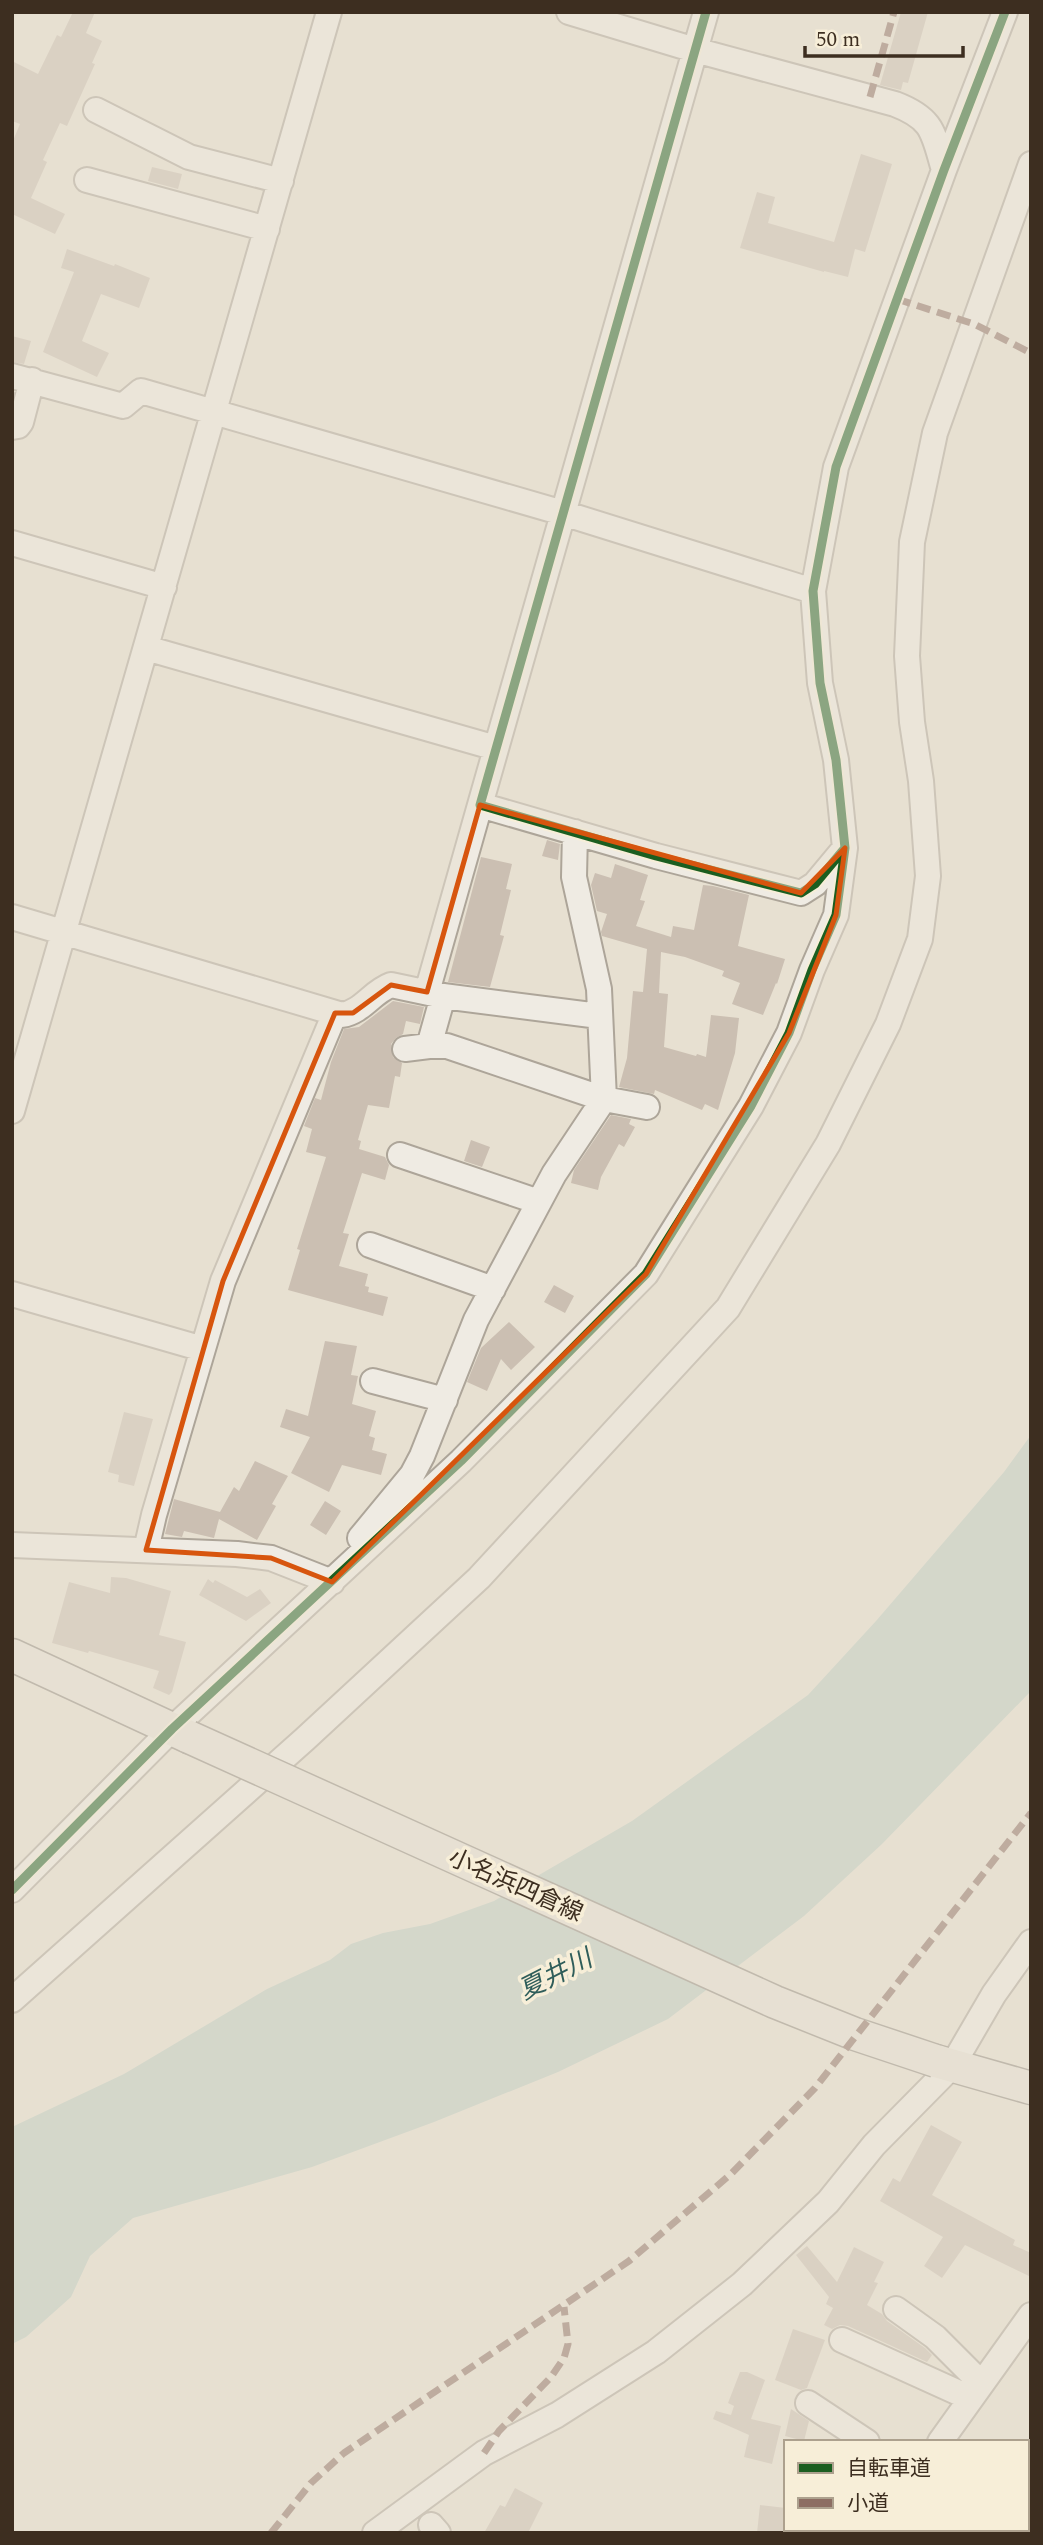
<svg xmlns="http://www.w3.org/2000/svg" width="1043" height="2545" viewBox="0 0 1043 2545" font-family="Spectral,'Noto Sans JP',serif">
<rect width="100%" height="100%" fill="#e7e0d1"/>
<path fill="#bcccc2" d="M1031 1435V1691L882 1844 804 1916 668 2019 558 2072 434 2122 312 2167 133 2218 90 2256 71 2297 26 2337 12 2344V2127L124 2074 267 1989 330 1960 351 1944 383 1933 430 1924 494 1901 632 1821 808 1695 876 1621 1004 1472Z"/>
<path fill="#cbbfb2" d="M73 12H95L86 33 102 41 92 63 95 64 67 126 60 123 43 160 47 162 31 198 65 214 55 234 12 214V143L20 124 12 121V61L38 74 57 35 61 37Z
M901 12H928L908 83 903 82 901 90 880 85Z
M861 154 892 164 865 252 855 249 848 277 824 271V272L740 248 757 192 775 197 768 223 834 242Z
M152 167 182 174 178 189 148 181Z
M67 249 114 266 115 264 150 278 139 308 101 294 82 341 109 353 97 377 43 352 74 272 61 268Z
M12 336 31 341 24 364 12 362Z
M547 840 560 844 558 860 542 856Z
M481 857 512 864 506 889 511 890 500 935 504 936 490 987 448 982Z
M615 864 648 875 640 900 645 901 636 926 671 937 673 926 694 930 703 885 713 886 749 895 738 946 785 959 777 984 776 983 763 1015 732 1004 740 983 722 976 724 971 685 957 661 952 659 993 668 994 664 1047 696 1056 697 1054 706 1057 711 1015 739 1018 735 1053 718 1110 705 1104 702 1110 655 1090 654 1094 619 1087 627 1058 633 991 643 992 647 949 602 936 601 932 607 914 597 911 591 885 595 873 611 878Z
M393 1001 424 1007 420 1024 406 1021 403 1034 396 1038 391 1044 393 1057 402 1063 400 1077 395 1076 389 1108 368 1105 358 1140 361 1141 359 1149 385 1157 389 1165 385 1180 362 1173 343 1233 349 1234 339 1266 368 1274 365 1286 369 1287 368 1292 388 1297 383 1316 288 1290 300 1250 297 1249 326 1157 306 1152 312 1129 304 1126 315 1098 321 1100 331 1062 344 1029 359 1027Z
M611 1115 631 1119 629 1124 635 1127 624 1147 619 1144 601 1177 598 1190 571 1183 574 1170Z
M471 1140 490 1147 482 1167 464 1161Z
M554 1285 574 1296 565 1313 544 1302Z
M509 1322 535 1347 511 1370 501 1359 487 1391 467 1382 481 1348Z
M325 1341 357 1346 351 1375 358 1376 352 1404 376 1411 369 1436 375 1438 372 1450 387 1454 381 1475 342 1465 329 1492 291 1473 310 1437 280 1427 286 1409 308 1416Z
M124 1412 153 1419 134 1486 118 1482 119 1475 108 1472Z
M255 1461 288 1476 272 1504 276 1506 257 1540 219 1519 214 1538 184 1531 182 1537 165 1534 174 1499 220 1512 234 1487 239 1491Z
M325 1501 341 1511 326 1535 310 1525Z
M111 1577 126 1578 171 1591 159 1635 186 1642 172 1692 169 1695 153 1688 159 1671 89 1651 88 1653 52 1643 69 1582 110 1593Z
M208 1579 213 1583 215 1580 247 1597 260 1589 271 1603 246 1621 199 1595Z
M931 2125 962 2142 932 2195 1006 2235 1015 2240 1013 2245 1031 2253V2277L965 2245 942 2278 924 2266 943 2237 880 2201 893 2178 900 2182Z
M807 2246 837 2282 854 2247 884 2262 874 2282 878 2283 867 2305 882 2314 887 2321 925 2348 932 2355 927 2362 848 2326 840 2325 832 2329 824 2325 833 2308 826 2304 829 2297 796 2255Z
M793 2329 825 2340 807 2388 801 2390 775 2380Z
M740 2372H747L765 2380 751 2419 781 2426 772 2464 744 2457 749 2435 713 2419 716 2411 731 2415 734 2406 728 2403Z
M791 2409 809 2421 804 2441 785 2436Z
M515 2488 543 2503 528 2533H484L500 2505 505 2507Z
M760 2505 786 2508V2533H757Z"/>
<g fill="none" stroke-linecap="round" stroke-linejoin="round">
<g stroke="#ada599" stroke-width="28">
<path id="minor" d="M569 12 695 50 895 104C934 119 933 133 944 170
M706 12 480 805 656 856 801 893 815 884 845 848
M96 110 189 157 281 181
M87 180 267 229
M12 376 123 406 141 391 563 513 813 591
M12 427 18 426 21 422 32 380
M12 543 164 587
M146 648 496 748
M12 917 342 1015C362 1012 372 992 391 985L443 996 599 1016
M427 992 480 805
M429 1046 443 996
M405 1049 429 1046H447L604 1099 647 1107
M12 1111 329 12
M400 1155 539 1202
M370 1245 493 1289
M12 1294 203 1349
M373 1381 445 1400
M360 1538 412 1475 422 1456 476 1320 554 1174 604 1099 599 989 574 877 575 832
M12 1545 237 1554 271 1558 332 1582
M146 1550 154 1515 223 1281 335 1013
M12 1890 172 1729 461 1461 646 1274 751 1106 789 1033 812 970 836 915 845 848 836 760 820 683 813 591 836 467 944 170 1005 12
M12 2000 305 1739 479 1578 728 1308 828 1144 888 1024 920 939 928 876 921 781 912 722 907 656 912 542 935 433 1031 164
M896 2309 935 2337 981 2383
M842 2340 970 2398
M808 2403 867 2442
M940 2442 1031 2315
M1027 2495 1031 2496
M431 2525 438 2533
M375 2533 484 2453 557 2415 656 2352 742 2284 828 2202 874 2145 952 2066 994 1994 1031 1942
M896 2533 897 2529"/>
</g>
<g stroke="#928b80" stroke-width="35">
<path id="major" d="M12 1655 189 1737
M936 2061 1031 2088"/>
</g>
<use href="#minor" stroke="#efebe3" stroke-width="24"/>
<use href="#major" stroke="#e6e1d4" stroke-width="32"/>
<g stroke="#928b80" stroke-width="35" stroke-linecap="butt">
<path id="major-bridge" d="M189 1737 775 2002 855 2034 936 2061"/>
</g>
<use href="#major-bridge" stroke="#e6e1d4" stroke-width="32"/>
<path stroke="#8d6e63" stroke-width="7" stroke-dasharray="14 7" stroke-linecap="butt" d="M870 97 894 12
M897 299 974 324 1031 353
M484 2453 499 2431 551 2377 564 2358 568 2344 564 2307
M271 2533 311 2483 344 2453 629 2261 731 2174 815 2088 1031 1813"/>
<g stroke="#f7eed8" stroke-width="13">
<path id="cycleway" d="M706 12 480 805 656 856 801 893 815 884 845 848
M12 1890 172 1729 461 1461 646 1274 751 1106 789 1033 812 970 836 915 845 848 836 760 820 683 813 591 836 467 944 170 1005 12"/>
</g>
<use href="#cycleway" stroke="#1b5e20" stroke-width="9"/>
</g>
<path d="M0 0H1043V2545H0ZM480 805 801 893 845 848 836 915 789 1033 646 1274 332 1582 271 1558 146 1550 223 1281 335 1013H353L391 985 427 992Z" fill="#e7e0d1" fill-opacity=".55" fill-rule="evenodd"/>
<path fill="none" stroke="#d7550e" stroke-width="5" stroke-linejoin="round" d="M480 805 801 893 845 848 836 915 789 1033 646 1274 332 1582 271 1558 146 1550 223 1281 335 1013H353L391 985 427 992Z"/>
<g text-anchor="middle" stroke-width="7" stroke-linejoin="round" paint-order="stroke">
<g font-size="24" fill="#3d2e20" stroke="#f7eed8">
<text transform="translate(516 1885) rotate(24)" y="8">小名浜四倉線</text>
</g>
<g font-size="26" font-style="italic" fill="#2f5d5a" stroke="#f7eed8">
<text transform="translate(555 1974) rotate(-27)" y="9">夏井川</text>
</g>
</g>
<rect width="1043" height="2545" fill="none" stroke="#3d2e20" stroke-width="28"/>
<rect x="784" y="2440" width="245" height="91" fill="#f7eed8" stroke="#ada18e" stroke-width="2"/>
<rect x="798" y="2463" width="35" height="10" fill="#1b5e20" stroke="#ada18e" stroke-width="2"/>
<text x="847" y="2475" font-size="21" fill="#3d2e20">自転車道</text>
<rect x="798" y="2498" width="35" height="10" fill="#8d6e63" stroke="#ada18e" stroke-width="2"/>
<text x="847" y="2510" font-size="21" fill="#3d2e20">小道</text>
<path d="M805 46v10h158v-10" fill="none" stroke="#3d2e20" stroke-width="3.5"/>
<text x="816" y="46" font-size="21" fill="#3d2e20" stroke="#f7eed8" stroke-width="5" paint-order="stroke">50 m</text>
</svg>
